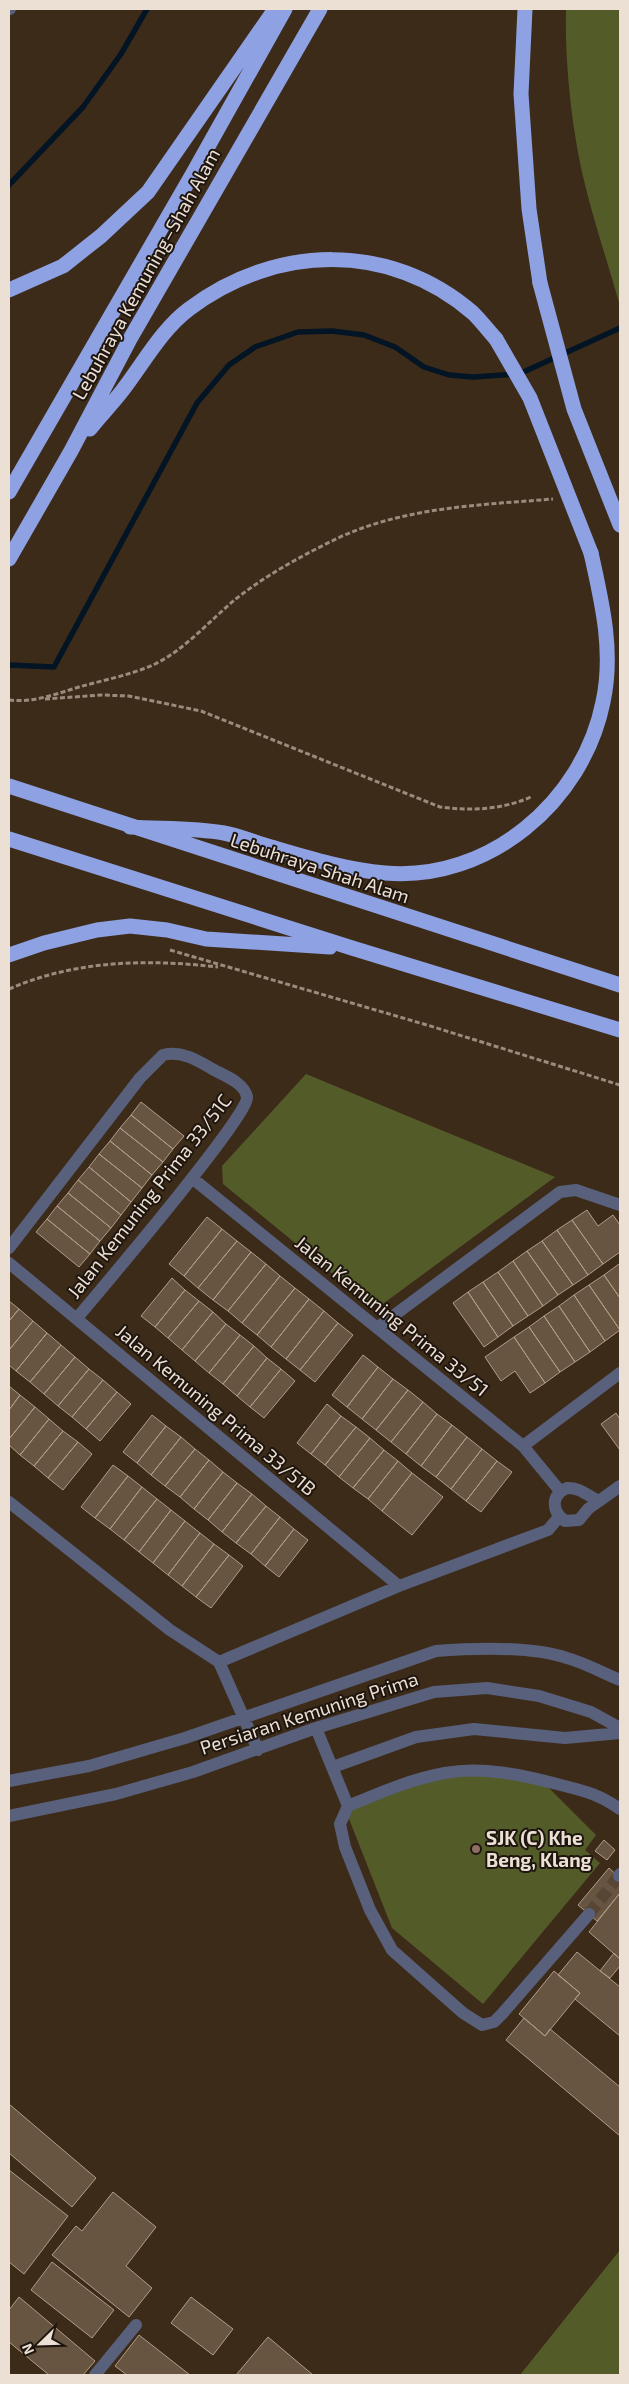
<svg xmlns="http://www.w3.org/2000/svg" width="629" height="2384" viewBox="0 0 629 2384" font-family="'Exo 2',sans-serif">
<rect width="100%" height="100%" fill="#3d2b1a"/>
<path fill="#535c29" d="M566 9H620V306C605 252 585 197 576 141 569 97 565 53 566 9Z
M306 1074 555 1177 380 1306 366 1301 223 1184 222 1166Z
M429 1773 505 1774 547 1786 596 1835 585 1850 600 1863 483 2004 392 1928 342 1801Z
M620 2250V2375H520Z"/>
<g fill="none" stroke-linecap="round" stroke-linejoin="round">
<path stroke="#031524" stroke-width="5.5" d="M9 185 83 107 121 54 147 9
M9 665 54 667 197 403 229 365 255 347 298 332 332 331 364 335 395 347 424 367 449 375 473 377 519 374 620 328"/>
</g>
<path fill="#675541" stroke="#b19d87" d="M141 1102 184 1136 173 1149 131 1115Z
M131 1115 173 1149 163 1162 120 1128Z
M120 1128 163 1162 152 1175 110 1141Z
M110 1141 152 1175 142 1188 99 1154Z
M99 1154 142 1188 131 1202 89 1167Z
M89 1167 131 1202 121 1215 78 1180Z
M78 1180 121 1215 111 1228 68 1193Z
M68 1193 111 1228 100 1241 57 1206Z
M57 1206 100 1241 90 1254 47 1219Z
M587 1210 598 1226 613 1215 620 1225V1252L603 1264 572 1220Z
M207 1217 222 1229 184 1276 169 1264Z
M47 1219 90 1254 79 1267 36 1232Z
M572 1220 603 1264 588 1275 557 1230Z
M222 1229 237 1241 198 1288 184 1276Z
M557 1230 588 1275 573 1285 542 1241Z
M237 1241 251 1252 213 1300 198 1288Z
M542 1241 573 1285 558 1295 527 1251Z
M527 1251 558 1295 543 1306 513 1261Z
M251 1252 266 1264 228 1311 213 1300Z
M513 1261 543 1306 528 1316 498 1272Z
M266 1264 280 1276 242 1323 228 1311Z
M619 1264 620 1266V1298L604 1275Z
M498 1272 528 1316 513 1326 483 1282Z
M604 1275 620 1298V1330L589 1285Z
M280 1276 295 1288 257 1335 242 1323Z
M172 1278 185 1290 155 1327 141 1316Z
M483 1282 513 1326 498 1337 468 1292Z
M589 1285 620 1330 605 1341 574 1295Z
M295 1288 309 1299 271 1347 257 1335Z
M185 1290 199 1301 168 1338 155 1327Z
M468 1292 498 1337 484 1347 453 1303Z
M574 1295 605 1341 590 1352 559 1306Z
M309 1299 324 1311 286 1359 271 1347Z
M9 1301 19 1309 9 1321Z
M199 1301 213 1312 182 1350 168 1338Z
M559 1306 590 1352 575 1362 544 1316Z
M19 1309 33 1321 9 1350V1321Z
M324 1311 338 1323 300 1370 286 1359Z
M213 1312 226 1324 195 1361 182 1350Z
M544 1316 575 1362 560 1372 529 1327Z
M33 1321 47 1333 16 1371 9 1365V1350Z
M338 1323 353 1335 315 1382 300 1370Z
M226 1324 240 1335 209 1373 195 1361Z
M529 1327 560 1372 545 1383 514 1337Z
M47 1333 61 1345 30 1382 16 1371Z
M240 1335 254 1346 223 1384 209 1373Z
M514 1337 545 1383 530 1393 515 1371 501 1381 485 1357Z
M61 1345 75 1357 44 1394 30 1382Z
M254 1346 267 1358 237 1396 223 1384Z
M363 1355 378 1367 347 1407 332 1395Z
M75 1357 89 1369 58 1406 44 1394Z
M267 1358 281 1369 250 1407 237 1396Z
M378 1367 393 1379 362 1419 347 1407Z
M89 1369 103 1380 72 1417 58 1406Z
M281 1369 295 1381 264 1418 250 1407Z
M393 1379 408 1390 376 1430 362 1419Z
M103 1380 117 1392 86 1429 72 1417Z
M9 1386 20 1395 9 1410Z
M408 1390 423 1402 391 1442 376 1430Z
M117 1392 131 1404 100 1441 86 1429Z
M20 1395 35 1407 9 1439V1410Z
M423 1402 437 1414 406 1454 391 1442Z
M327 1404 341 1416 311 1454 297 1443Z
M35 1407 49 1419 20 1455 9 1445V1439Z
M616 1413 620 1419V1450L601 1424Z
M437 1414 452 1425 421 1466 406 1454Z
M152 1415 166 1426 137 1463 123 1452Z
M341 1416 356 1427 325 1465 311 1454Z
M49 1419 63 1431 34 1466 20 1455Z
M452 1425 467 1437 436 1477 421 1466Z
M166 1426 181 1437 151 1475 137 1463Z
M356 1427 370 1438 339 1477 325 1465Z
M63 1431 78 1442 48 1478 34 1466Z
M181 1437 195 1449 165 1486 151 1475Z
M467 1437 482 1449 451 1489 436 1477Z
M370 1438 384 1450 353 1488 339 1477Z
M78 1442 92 1454 63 1490 48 1478Z
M195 1449 209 1460 180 1497 165 1486Z
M482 1449 497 1461 466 1501 451 1489Z
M384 1450 398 1461 368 1499 353 1488Z
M209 1460 223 1472 194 1509 180 1497Z
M398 1461 412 1473 382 1511 368 1499Z
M497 1461 512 1472 481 1512 466 1501Z
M113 1465 128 1476 95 1518 81 1507Z
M223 1472 237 1483 208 1520 194 1509Z
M412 1473 443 1497 412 1535 382 1511Z
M128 1476 142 1487 110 1529 95 1518Z
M237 1483 252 1494 222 1532 208 1520Z
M142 1487 157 1499 124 1540 110 1529Z
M252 1494 266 1506 236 1543 222 1532Z
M157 1499 171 1510 139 1552 124 1540Z
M266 1506 280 1517 251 1554 236 1543Z
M171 1510 185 1521 153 1563 139 1552Z
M280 1517 294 1529 265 1566 251 1554Z
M185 1521 200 1533 168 1575 153 1563Z
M294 1529 308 1540 279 1577 265 1566Z
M200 1533 214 1544 182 1586 168 1575Z
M214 1544 229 1555 196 1597 182 1586Z
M229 1555 243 1566 211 1608 196 1597Z
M604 1840 615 1850 607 1860 595 1851Z
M609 1868 620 1878V1893L597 1921 578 1905Z
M620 1893V1959L589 1932Z
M577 1952 620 1987V2036L575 1999 580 1993 558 1975Z
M614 1953 620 1959V1966L610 1978 600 1971Z
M554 1971 580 1993 545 2036 519 2014Z
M524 2018 545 2036 550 2029 620 2087V2136L506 2040Z
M9 2104 96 2178 72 2207 9 2153Z
M9 2170 68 2216 24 2274 9 2262Z
M113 2192 156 2227 126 2266 152 2288 129 2317 52 2255 76 2226 82 2231Z
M52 2262 114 2310 92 2338 31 2290Z
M19 2297 95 2361 83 2375H49L9 2342V2310Z
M191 2297 233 2329 213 2355 171 2323Z
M139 2335 190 2375H127L115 2366Z
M268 2337 313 2375H236Z"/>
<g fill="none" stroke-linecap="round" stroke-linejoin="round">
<path stroke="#574636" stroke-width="12" stroke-dasharray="12 6" stroke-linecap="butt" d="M589 1914 619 1876"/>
<path stroke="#9a8b7d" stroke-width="3" stroke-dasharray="5 2.5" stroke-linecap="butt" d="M45 699 102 695 129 696 201 711 440 807C471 811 501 810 531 797
M9 700C33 703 56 694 79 687 104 680 131 675 155 664 186 649 211 619 237 598 268 574 303 555 338 538 405 507 480 505 553 499
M170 950 427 1025 620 1085
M9 989C76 960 147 959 218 967"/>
<path stroke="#58607b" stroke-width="12" d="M9 9H10
M192 1178 523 1446 560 1491
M9 1248 140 1078 163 1055C183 1050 200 1062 216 1071 226 1076 245 1084 247 1097 251 1113 98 1293 77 1318
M9 1263 399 1586
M377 1328 560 1192 576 1190 620 1205
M523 1446 620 1373
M567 1488C579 1487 588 1496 599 1501L588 1509 579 1520 565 1521C551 1511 551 1495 567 1488Z
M599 1501 620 1486
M9 1502 170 1630 219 1662
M219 1662 399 1586 548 1530 559 1517
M219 1662 258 1750
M316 1728 348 1806
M333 1767 416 1737 474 1729 565 1738 620 1733
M9 1781 89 1766 185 1738 436 1651C475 1648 530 1646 567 1658 585 1663 603 1673 620 1680
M9 1816 116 1794 193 1772 316 1728 434 1692 487 1688 539 1696 591 1712 620 1728
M619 1876 620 1874
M589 1914 502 2014 494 2022 482 2025 463 2013 392 1950 370 1910 345 1847 340 1824 348 1806C379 1793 411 1779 445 1773 482 1766 522 1775 557 1784 584 1791 597 1793 620 1809
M95 2375 136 2325"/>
<path stroke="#8ea1e3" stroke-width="15" d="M525 9 521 94 529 209 540 283
M9 290 63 266 101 236 148 192 273 12
M90 429C100 416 112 404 122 391 143 364 161 330 189 309 275 244 390 241 473 313 481 321 488 330 496 339
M9 492 192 175 285 9
M9 559 71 451 130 339 320 9
M9 786 620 985
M130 827C161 829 194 828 224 833 240 836 256 843 271 847 308 858 347 870 385 873 488 882 583 802 603 702 614 652 602 602 591 553
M9 839 352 948 620 1030
M9 955 44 943 97 930 130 926 167 930 206 939 330 947"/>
<path stroke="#8ea1e3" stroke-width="15" d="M540 283 574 409 620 525
M496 339 530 398 591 553"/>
</g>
<circle fill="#8d6e63" stroke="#1e160e" stroke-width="2" cx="476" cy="1849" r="5"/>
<g text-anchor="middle" stroke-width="4" stroke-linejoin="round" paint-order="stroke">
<g font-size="19" fill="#ece0d5" stroke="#1e160e">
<text transform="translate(146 274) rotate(-61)" y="7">Lebuhraya Kemuning–Shah Alam</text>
<text transform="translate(320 868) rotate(18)" y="7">Lebuhraya Shah Alam</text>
<text transform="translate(149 1196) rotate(-52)" y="7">Jalan Kemuning Prima 33/51C</text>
<text transform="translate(392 1316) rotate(39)" y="7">Jalan Kemuning Prima 33/51</text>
<text transform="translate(216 1410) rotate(40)" y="7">Jalan Kemuning Prima 33/51B</text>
<text transform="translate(309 1713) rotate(-18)" y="7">Persiaran Kemuning Prima</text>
</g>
<g font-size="19" font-weight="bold" fill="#ece0d5" stroke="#1e160e" text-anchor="start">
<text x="486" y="1845">SJK (C) Khe<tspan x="486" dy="22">Beng, Klang</tspan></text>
</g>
</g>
<rect width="629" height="2384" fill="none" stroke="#ece0d5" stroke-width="20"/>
<g transform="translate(40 2344) rotate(247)" stroke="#1e160e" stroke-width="4" paint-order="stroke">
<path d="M0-4L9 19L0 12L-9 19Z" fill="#ece0d5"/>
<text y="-8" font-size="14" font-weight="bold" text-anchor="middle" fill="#ece0d5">N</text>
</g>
</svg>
